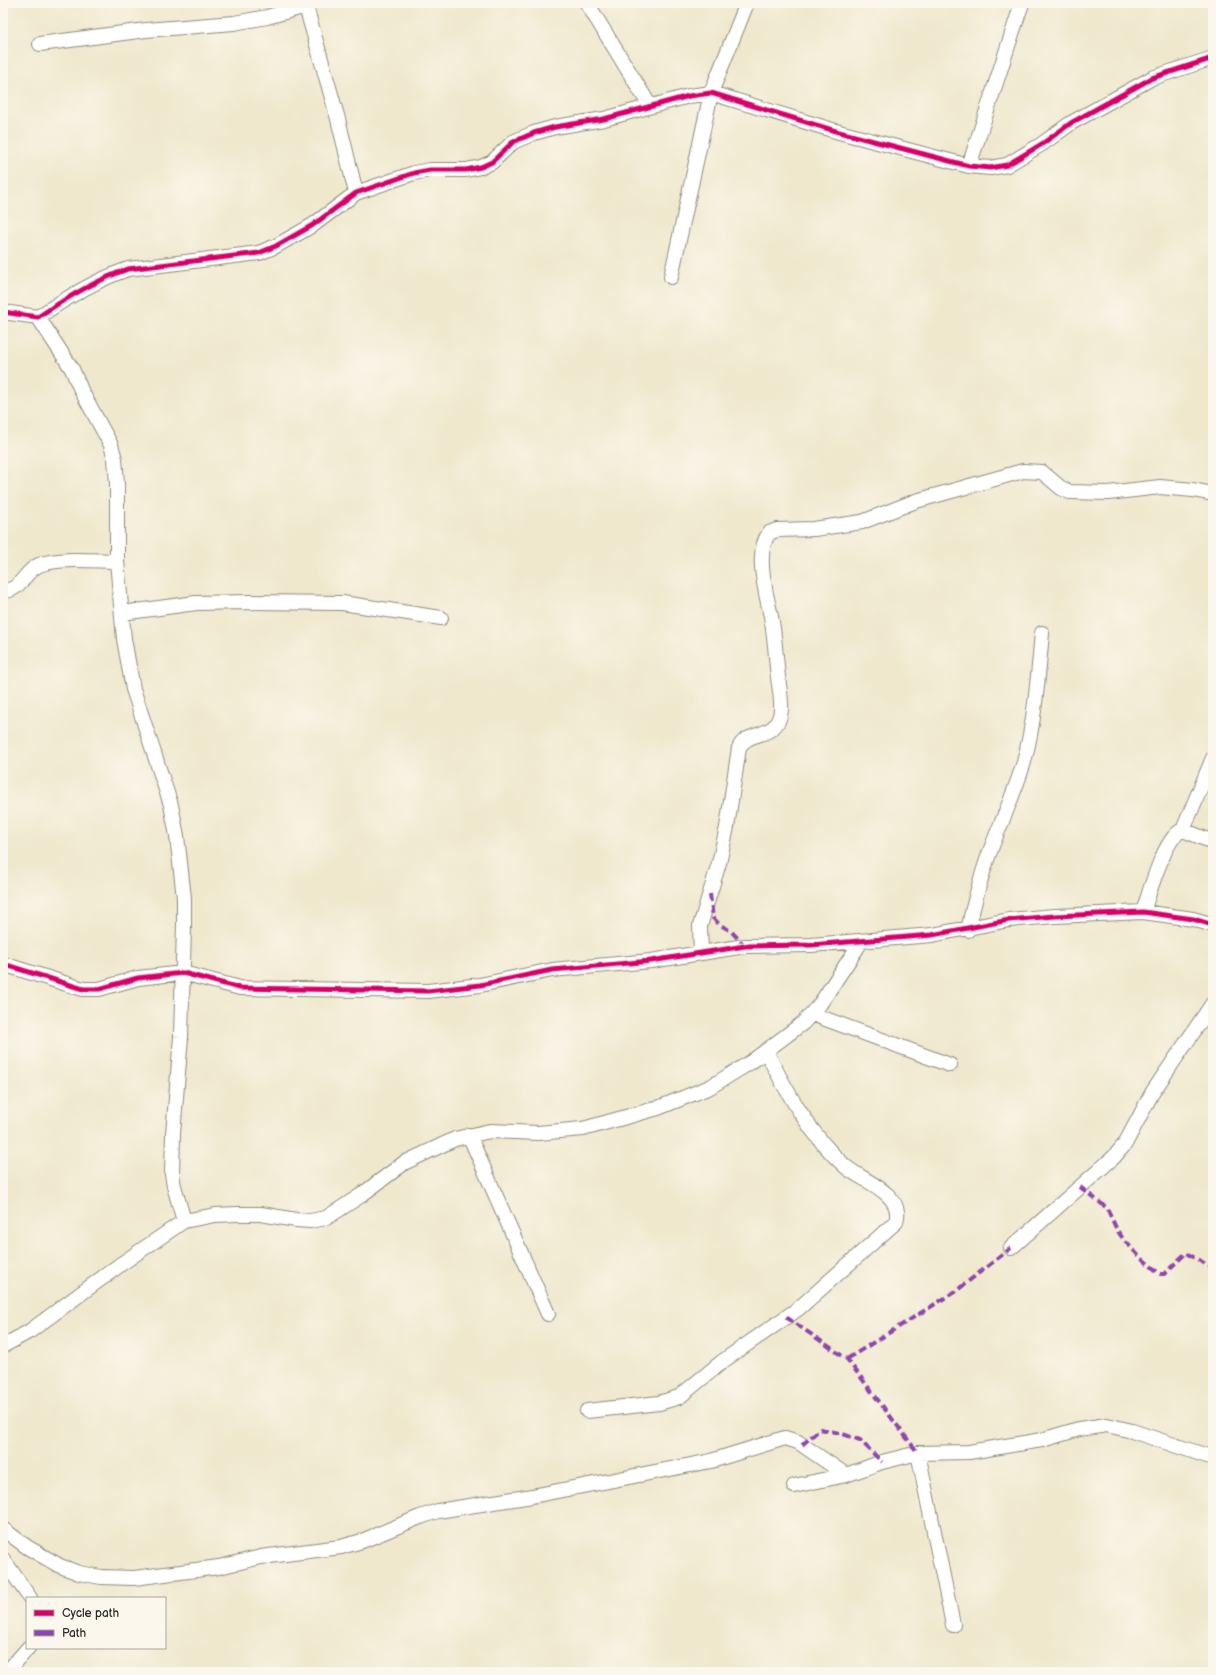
<svg xmlns="http://www.w3.org/2000/svg" width="1216" height="1675" viewBox="0 0 1216 1675" font-family="'Balsamiq Sans',sans-serif">
<rect width="100%" height="100%" fill="#fbf7ec"/>
<filter id="ink" filterUnits="userSpaceOnUse"><feTurbulence type="fractalNoise" baseFrequency=".025" numOctaves="2"/><feDisplacementMap in="SourceGraphic" scale="8" xChannelSelector="R" yChannelSelector="G"/><feConvolveMatrix kernelMatrix="1 2 1 2 8 2 1 2 1" color-interpolation-filters="sRGB"/></filter>
<filter id="wash" filterUnits="userSpaceOnUse"><feTurbulence type="fractalNoise" baseFrequency=".012" numOctaves="4" result="noise"/><feDisplacementMap in="SourceGraphic" scale="16" xChannelSelector="R" yChannelSelector="G"/><feGaussianBlur stdDeviation="0.9" result="paint"/><feColorMatrix in="noise" values="0 0 0 0 0 0 0 0 0 0 0 0 0 0 0 0 0 1.4 0 .05"/><feComposite in="paint" operator="in"/></filter>
<g filter="url(#wash)">
<rect width="100%" height="100%" fill="#efe8cd"/>
</g>
<g filter="url(#ink)">
<g fill="none" stroke-linecap="round" stroke-linejoin="round">
<g stroke="#8d8a7c" stroke-width="16">
<path id="street" d="M305 3 338 119 356 193
M587 3 650 106
M40 44 146 30 234 23 267 17 306 6
M969 166 1022 3
M671 277 711 93 747 3
M3 312 38 317C66 298 96 280 128 269L259 253 276 246 313 225 356 193 414 173 430 170H466L481 167 492 162 513 142 534 133 555 127 604 119 689 96 711 93 839 132 969 166 990 168 1007 165 1042 144 1071 123 1152 78 1213 58
M38 317 72 369 81 390 111 445 115 459 117 483V561L124 639 133 689 171 805 177 836 184 898V926L181 1037 173 1134 172 1174 174 1186 184 1221
M3 591C21 591 24 571 39 565 57 557 97 561 117 561
M122 613 196 603 249 602 342 603 441 618
M1183 830 1213 842
M1143 912C1149 894 1165 835 1183 830L1213 758
M968 930C975 898 983 867 996 836 1006 812 1016 788 1024 762 1035 720 1038 676 1042 633
M701 953 700 926 719 863 727 827 739 748C747 729 778 741 781 710 782 700 779 687 778 677 776 659 775 640 772 622 768 598 753 555 769 533L777 530 814 529 862 522 916 501 1023 471 1042 472 1061 488 1070 492 1108 493 1160 487 1193 490 1213 494
M3 964 83 989H99L138 978 183 973 240 988 428 991 480 985 552 970 651 961 745 946 811 945 932 935 1009 920 1055 916 1143 912 1193 919 1213 925
M812 1014 950 1065
M469 1135 548 1314
M1011 1248 1114 1157 1125 1144 1152 1093 1213 1003
M3 1346 30 1331 121 1264 184 1221 215 1215 237 1214H261L296 1220 310 1221 326 1218 360 1196 404 1163 455 1139 490 1131 538 1133 583 1129 658 1108 710 1087 751 1062 803 1023 820 1004 861 942
M587 1411 659 1403 679 1397 723 1361 798 1309 896 1222C905 1194 863 1181 846 1167 812 1138 786 1091 766 1051
M918 1453 969 1452 1042 1440 1079 1429 1107 1425 1132 1431 1213 1458
M794 1486 846 1475 882 1462 918 1453 953 1625
M3 1529 27 1547 60 1566 79 1573 101 1577 134 1578 219 1567 261 1557 341 1547 362 1541 420 1517 438 1511 532 1496 711 1461 785 1438 798 1442 846 1475
M3 1559 30 1598
M7 1672 28 1648"/>
</g>
<use href="#street" stroke="#fff" stroke-width="14"/>
<path stroke="#8e44ad" stroke-width="4" stroke-dasharray="8 4" stroke-linecap="butt" d="M710 894 713 918 719 924 731 931 745 946
M1080 1187 1107 1208 1117 1230 1124 1240 1138 1255 1160 1274H1164L1186 1253 1213 1268
M786 1317 847 1359 918 1453
M847 1359 956 1291 1011 1248
M802 1445 820 1429 840 1433 860 1440 882 1462"/>
<g stroke="#fbf7ec" stroke-width="8">
<path id="cycleway" d="M3 312 38 317C66 298 96 280 128 269L259 253 276 246 313 225 356 193 414 173 430 170H466L481 167 492 162 513 142 534 133 555 127 604 119 689 96 711 93 839 132 969 166 990 168 1007 165 1042 144 1071 123 1152 78 1213 58
M3 964 83 989H99L138 978 183 973 240 988 428 991 480 985 552 970 651 961 745 946 811 945 932 935 1009 920 1055 916 1143 912 1193 919 1213 925"/>
</g>
<use href="#cycleway" stroke="#d6006c" stroke-width="5"/>
</g>
</g>
<rect width="1216" height="1675" fill="none" stroke="#fbf7ec" stroke-width="16"/>
<rect x="26" y="1597" width="140" height="52" fill="#fbf7ec" stroke="#a8a59f"/>
<rect x="34" y="1610" width="20" height="6" fill="#d6006c" stroke="#a8a59f"/>
<text x="62" y="1617" font-size="12" fill="#2b2b2b">Cycle path</text>
<rect x="34" y="1630" width="20" height="6" fill="#8e44ad" stroke="#a8a59f"/>
<text x="62" y="1637" font-size="12" fill="#2b2b2b">Path</text>
</svg>
